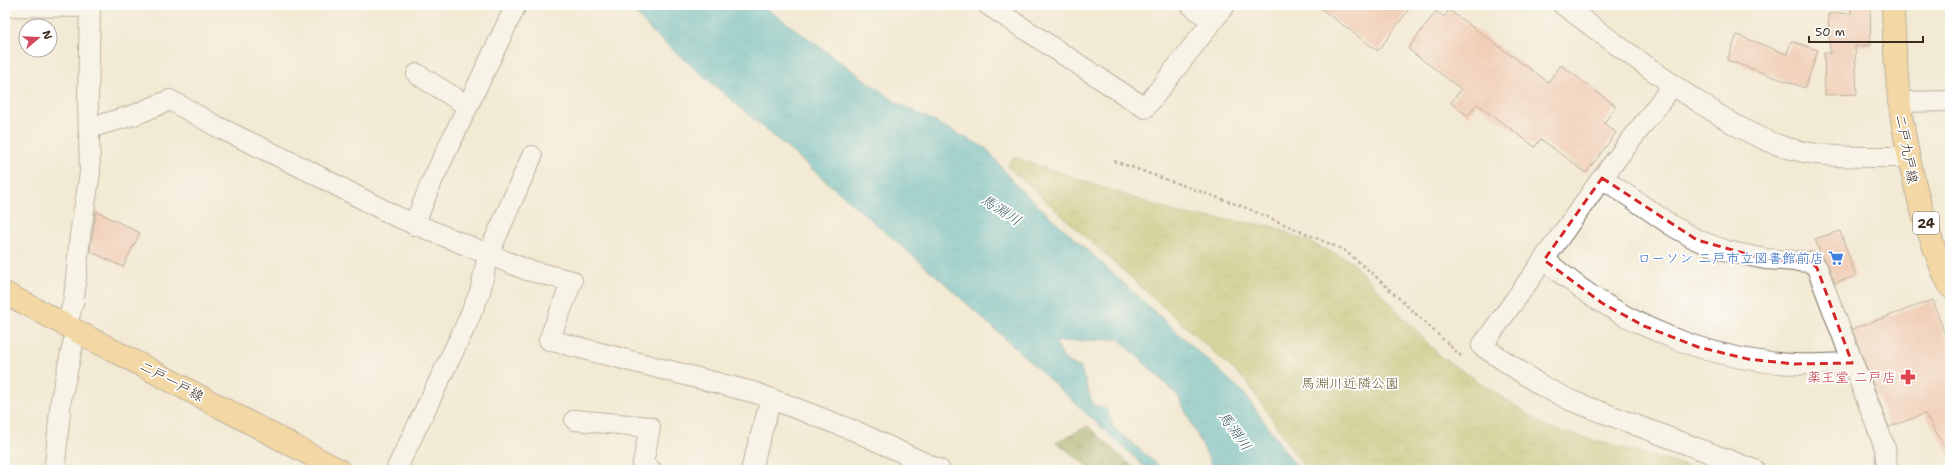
<svg xmlns="http://www.w3.org/2000/svg" width="1955" height="475" viewBox="0 0 1955 475" font-family="'Shantell Sans','Klee One',sans-serif">
<defs>
<pattern id="forest-firs" width="22" height="20" patternUnits="userSpaceOnUse"><rect width="22" height="20" fill="#8ca354"/><path d="M5 1l3.5 6h-7zM16 11l3.5 6h-7z" fill="#748545"/></pattern>
<pattern id="park-crowns" width="20" height="18" patternUnits="userSpaceOnUse"><rect width="20" height="18" fill="#b0bb5d"/><path d="M2 6a3 3 0 1 1 6 0M12 15a3 3 0 1 1 6 0" fill="none" stroke="#90984c"/></pattern>
<pattern id="water-ripples" width="26" height="14" patternUnits="userSpaceOnUse"><rect width="26" height="14" fill="#4ab6c6"/><path d="M2 4q2-2 4 0t4 0M15 11q2-2 4 0t4 0" fill="none" stroke="#3f94a0"/></pattern>
<pattern id="building-hatch" width="6" height="6" patternUnits="userSpaceOnUse"><rect width="6" height="6" fill="#f4b197"/><path d="M-1 1l2-2M0 6l6-6M5 7l2-2" fill="none" stroke="#d29882"/></pattern>
</defs>
<rect width="100%" height="100%" fill="#fff"/>
<filter id="ink" filterUnits="userSpaceOnUse"><feTurbulence type="fractalNoise" baseFrequency=".025" numOctaves="2"/><feDisplacementMap in="SourceGraphic" scale="8" xChannelSelector="R" yChannelSelector="G"/><feConvolveMatrix kernelMatrix="1 2 1 2 8 2 1 2 1" color-interpolation-filters="sRGB"/></filter>
<filter id="wash" filterUnits="userSpaceOnUse"><feTurbulence type="fractalNoise" baseFrequency=".012" numOctaves="4" result="noise"/><feDisplacementMap in="SourceGraphic" scale="16" xChannelSelector="R" yChannelSelector="G"/><feGaussianBlur stdDeviation="0.9" result="paint"/><feColorMatrix in="noise" values="0 0 0 0 0 0 0 0 0 0 0 0 0 0 0 0 0 1.4 0 .05"/><feComposite in="paint" operator="in"/></filter>
<g filter="url(#wash)">
<rect width="100%" height="100%" fill="#f3ead4"/>
<path fill="url(#forest-firs)" stroke="#646639" d="M1088 426 1136 470H1092L1056 442Z"/>
<path fill="url(#park-crowns)" stroke="#76723e" d="M1014 157 1178 213 1272 226 1350 260 1440 356 1549 428 1702 470H1306L1247 382 1007 166Z"/>
<path fill="url(#water-ripples)" stroke="#427072" d="M628 5H762L896 102 986 148 1017 186 1244 393 1299 470H1214L1178 396 1119 339 1055 342 1065 360 1081 368 1093 405 1106 408 1114 428 1164 470H1148L942 281 652 32Z"/>
<g id="blocks">
<path fill="url(#building-hatch)" d="M1316 5H1412L1378 51Z
M1851 5H1870L1871 45 1855 46 1857 94 1825 95 1824 52 1830 54 1828 14 1851 13Z
M1449 10 1548 82 1561 65 1616 106 1604 123 1616 133 1586 173 1541 139 1535 147 1477 104 1468 116 1451 103 1461 89 1408 49 1436 11 1444 17Z
M1737 35 1787 54 1791 41 1818 50 1805 88 1727 60Z
M96 211 140 233 123 267 90 251Z
M1840 231 1856 276 1835 283 1828 264 1821 256 1815 239Z
M1933 300 1950 349V455L1925 414 1889 427 1852 329Z"/>
</g>
</g>
<g filter="url(#ink)">
<use href="#blocks" fill-opacity="0" stroke="#7b6d5e" stroke-width="1"/>
<g fill="none" stroke-linecap="round" stroke-linejoin="round">
<g stroke="#7b6d5e" stroke-width="22">
<path id="minor" d="M988 5 1145 108 1225 5
M1191 5 1212 21
M1563 5C1605 36 1647 68 1691 97 1720 116 1750 136 1784 147 1823 159 1867 157 1907 157
M5 6 90 7 88 99 90 173 80 235 74 299 67 325
M417 74 468 106
M1673 85 1602 178 1482 346 1542 386 1572 401 1755 470
M1898 102 1950 101
M89 128 134 115 170 100 218 127 305 169 395 216 527 270 572 281 549 340 756 393 855 431 940 470
M1602 178 1671 225 1697 240 1727 251 1765 259 1811 262 1817 268 1885 448 1887 470
M414 225 432 181 516 5
M1544 260C1563 274 1582 291 1603 303 1659 338 1728 362 1794 364 1813 365 1833 363 1852 363
M575 420 650 427 642 468 651 470
M57 470 55 465 61 399 76 330
M396 470 466 325 480 292 488 255 532 156
M751 470 771 399"/>
</g>
<g stroke="#7b6d5e" stroke-width="24">
<path id="major" d="M1893 5C1895 84 1903 155 1928 230 1935 250 1941 269 1950 287
M5 293 339 470"/>
</g>
<path stroke="#7b6d5e" stroke-width="2.5" stroke-dasharray="3 3" stroke-linecap="butt" d="M1114 161 1244 207 1344 250 1373 274 1462 357"/>
<use href="#minor" stroke="#fff" stroke-width="20"/>
<use href="#major" stroke="#f3c26a" stroke-width="22"/>
</g>
</g>
<path d="M0 0H1955V475H0ZM1602 178 1697 240 1765 259 1811 262 1817 268 1852 363 1794 364 1748 359 1698 347 1644 326 1602 303 1544 260Z" fill="#f3ead4" fill-opacity=".55" fill-rule="evenodd"/>
<path fill="none" stroke="#d62828" stroke-width="3" stroke-dasharray="8 5" stroke-linejoin="round" d="M1602 178 1697 240 1765 259 1811 262 1817 268 1852 363 1794 364 1748 359 1698 347 1644 326 1602 303 1544 260Z"/>
<defs>
<g id="supermarket-bare" transform="scale(1.2)"><path d="M-6-5.5h2.5l.6 2H6L4.5 2H-2.5L-4.4-4H-6ZM-1.5 3.2a1.3 1.3 0 1 0 .1 0ZM3 3.2a1.3 1.3 0 1 0 .1 0Z" fill="#3f7fe0" stroke="#fff" stroke-width="2.5" paint-order="stroke"/></g>
<g id="pharmacy-bare" transform="scale(1.2)"><path d="M-2-6h4v4h4v4h-4v4h-4v-4h-4v-4h4Z" fill="#e0444e" stroke="#fff" stroke-width="2.5" paint-order="stroke"/></g>
</defs>
<g fill-rule="evenodd">
<use href="#supermarket-bare" x="1836" y="258"/>
<use href="#pharmacy-bare" x="1908" y="377"/>
</g>
<g text-anchor="middle" stroke-width="3.5" stroke-linejoin="round" paint-order="stroke">
<rect fill="#fff" stroke="#766a62" stroke-width="1" x="1913" y="212" width="26" height="22" rx="3"/>
<g font-size="13" font-weight="bold" fill="#3b2a1e">
<text x="1926" y="228">24</text>
</g>
<g font-size="14" fill="#3b2a1e" stroke="#fff">
<text transform="translate(1907 149) rotate(79)" y="5">二戸九戸線</text>
<text transform="translate(172 381) rotate(28)" y="5">二戸一戸線</text>
</g>
<g font-size="14" fill="#366cbe" stroke="#fff" text-anchor="end">
<text x="1824" y="263">ローソン 二戸市立図書館前店</text>
</g>
<g font-size="14" fill="#be3a42" stroke="#fff" text-anchor="end">
<text x="1896" y="382">薬王堂 二戸店</text>
</g>
<g font-size="14" fill="#645d34" stroke="#fff">
<text x="1350" y="388">馬淵川近隣公園</text>
</g>
<g font-size="15" font-style="italic" fill="#416261" stroke="#fff">
<text transform="translate(1001 210) rotate(33)" y="5">馬淵川</text>
<text transform="translate(1235 431) rotate(54)" y="5">馬淵川</text>
</g>
</g>
<rect width="1955" height="475" fill="none" stroke="#fff" stroke-width="20"/>
<g transform="translate(38 38) rotate(71)"><circle r="19" fill="#ffffff" stroke="#b1aaa5"/>
<path d="M0-3L7 15L0 10L-7 15Z" fill="#d1495b"/>
<text y="-6" font-size="11" font-weight="bold" text-anchor="middle" fill="#3b2a1e">N</text>
</g>
<path d="M1809 36v6h114v-6" fill="none" stroke="#3b2a1e" stroke-width="2"/>
<text x="1815" y="36" font-size="12" fill="#3b2a1e" stroke="#ffffff" stroke-width="3" paint-order="stroke">50 m</text>
</svg>
